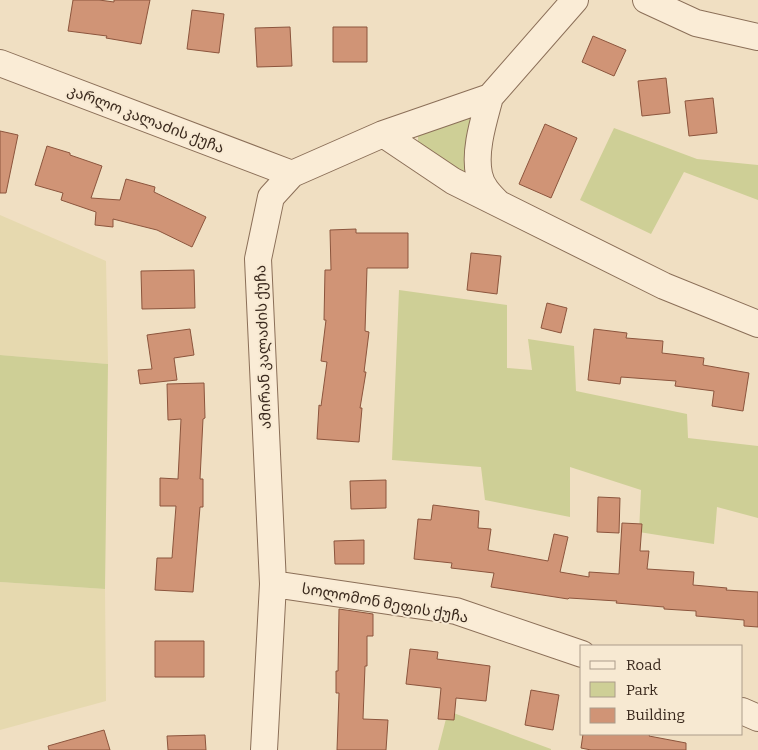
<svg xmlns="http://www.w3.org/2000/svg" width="758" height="750" viewBox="0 0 758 750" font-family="Bitter,'Noto Sans Georgian',serif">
<rect width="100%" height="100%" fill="#f0dfc2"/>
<path fill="#e6d9af" d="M0 215 106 261 108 364 0 355Z
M0 582 105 589 106 701 0 730Z"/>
<path fill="#cecf96" d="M474 116 471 171 462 175 418 145V134Z
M614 128 697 159 758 165V200L684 172 651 234 580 200Z
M399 290 507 305V368L532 370 528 339 574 346 576 391 687 414 688 438 758 446V518L717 507 714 544 639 532 641 490 570 467V517L485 500 481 467 392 460Z
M0 355 108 364 105 589 0 582Z
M448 711 551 749V750H438Z"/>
<path fill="#d09476" stroke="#8c553d" d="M73 0H99L114 2V0H150L141 44 106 38 107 36 68 31Z
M192 10 224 14 219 53 187 49Z
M290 27 292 66 257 67 255 28Z
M333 27H367V62H333Z
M593 36 626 50 614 76 582 62Z
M666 78 670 113 642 116 638 81Z
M713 98 717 133 689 136 685 101Z
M545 124 577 138 551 198 519 184Z
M0 131 18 135 6 193H0Z
M47 146 70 153V155L102 166 91 198 120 200 126 179 155 187 154 192 206 217 192 247 157 230 113 219V227L95 225 96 212 61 200 63 193 35 185Z
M356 229V233H408V268H367L365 331 369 332 364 372H366L360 408H362L359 442 317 439 319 405 321 406 327 362 321 361 326 320H324L325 270H331L330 230Z
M471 253 501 256 497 294 467 290Z
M194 270 195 308 142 309 141 271Z
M547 303 567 308 561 333 541 328Z
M190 329 194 355 174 358 177 380 140 384 138 370 152 369 147 335Z
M594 329 627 333 626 338 663 341 662 353 704 358 703 365 749 373 743 411 712 406 714 391 675 386 676 381 621 377 620 384 588 380Z
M204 383 205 418 203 419 200 479H203V507H200L193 592 155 590 157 558H172L176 506H160V478L178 479 181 419 168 420 167 384Z
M386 480V508L351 509 350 481Z
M598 497 620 498 619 533 597 532Z
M433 505 479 511 478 528 491 529 488 550 548 561 554 534 568 537 560 572 589 577V572L619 574 622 523 642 524 640 551H649L647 569 694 572 693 585 727 588 726 590 758 592V627L744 626V620L696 616V611L664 609V607L616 603 617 601 569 598 568 599 491 587 494 573 451 568 452 563 414 559 418 519 431 520Z
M364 540V564H335L334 541Z
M339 609 373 614V636H367V666H365L363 719 388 720 386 750H337L339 693H336V671H338Z
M155 641H204V677H155Z
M410 649 438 652 437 659 490 666 486 701 456 698 454 720 438 719 441 688 406 684Z
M531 690 559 695 553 730 525 725Z
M104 730 110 750H49L48 746Z
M583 734H650L649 736 686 743V750H591L581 748Z
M205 735 206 750H168L167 736Z"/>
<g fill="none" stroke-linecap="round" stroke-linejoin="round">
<g stroke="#8b6f58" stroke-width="28">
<path id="minor" d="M646 0 696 23 758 37
M0 63 292 174
M490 97C484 120 474 150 479 174 481 186 490 195 498 203
M383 134 453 181 664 286 758 324
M273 584 456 611 582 654
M742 711 758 718
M264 750 273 584 258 259 271 197 292 174 383 134 490 97 575 0"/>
</g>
<use href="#minor" stroke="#faecd6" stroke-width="26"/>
</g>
<g text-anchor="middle" stroke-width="4" stroke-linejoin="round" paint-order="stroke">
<g font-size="15" fill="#3a291d" stroke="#f7e9d2">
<text transform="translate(146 119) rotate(21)" y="5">კარლო კალაძის ქუჩა</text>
<text transform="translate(263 347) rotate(-92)" y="5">ამირან კალაძის ქუჩა</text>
<text transform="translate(385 603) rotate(10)" y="5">სოლომონ მეფის ქუჩა</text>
</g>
</g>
<rect x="580" y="645" width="162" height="90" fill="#f7e9d2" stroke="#ab9c8a"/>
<rect x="590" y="661" width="25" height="8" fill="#faecd6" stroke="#ab9c8a"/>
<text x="626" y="670" font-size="15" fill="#3a291d">Road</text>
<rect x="590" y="682" width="25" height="15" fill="#cecf96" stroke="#ab9c8a"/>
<text x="626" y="695" font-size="15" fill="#3a291d">Park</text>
<rect x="590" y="708" width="25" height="15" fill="#d09476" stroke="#ab9c8a"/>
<text x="626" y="720" font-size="15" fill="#3a291d">Building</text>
</svg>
